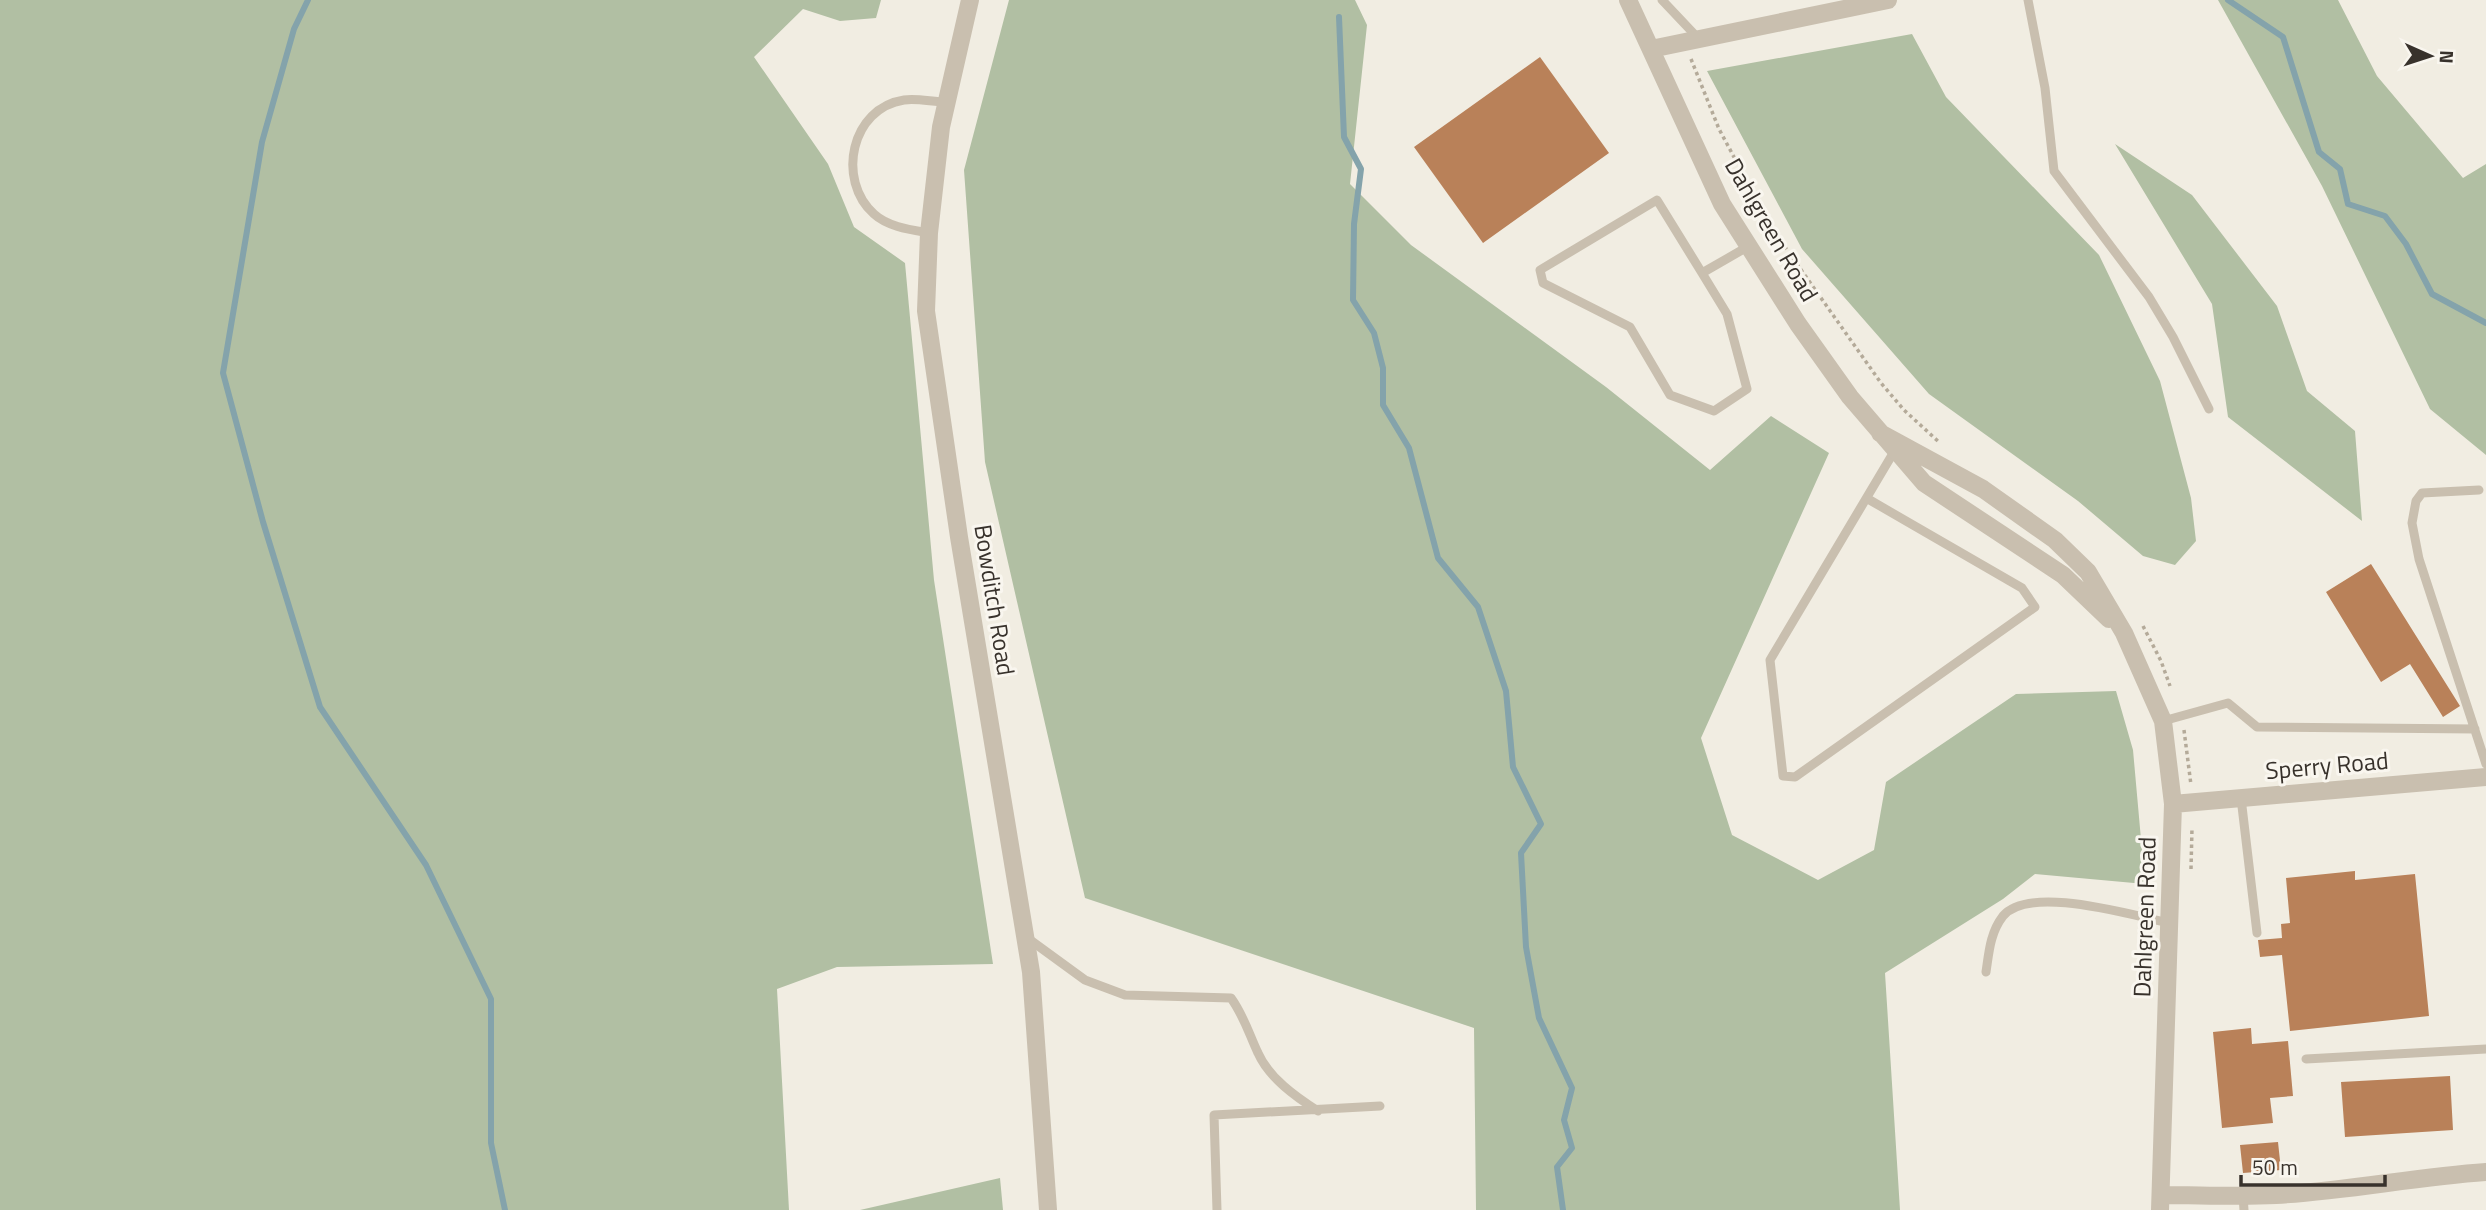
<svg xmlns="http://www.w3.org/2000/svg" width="2486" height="1210" viewBox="0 0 2486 1210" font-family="'Titillium Web',sans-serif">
<rect width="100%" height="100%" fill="#f1ede2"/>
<path fill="#b1bfa3" d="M0 0H881L876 18 840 21 803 9 754 57 828 164 854 227 905 263 934 580 993 964 837 967 777 989 789 1210H0Z
M1009 0H1355L1367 25 1350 184 1411 245 1606 387 1710 470 1771 416 1829 453 1701 738 1732 835 1818 880 1874 850 1886 782 2016 694 2116 691 2133 750 2145 884 2035 874 2003 899 1885 973 1900 1210H1476L1474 1028 1085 898 985 462 964 170Z
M2218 0H2338L2377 76 2463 178 2486 164V455L2430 409 2322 186Z
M1912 34 1946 97 2099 255 2160 381 2191 498 2196 541 2175 565 2143 556 2078 501 1929 394 1802 249 1707 71Z
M2115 144 2192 195 2277 306 2307 391 2355 431 2362 521 2228 417 2212 304Z
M1000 1178 1003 1210H860Z"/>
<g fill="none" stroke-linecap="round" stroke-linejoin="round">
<path stroke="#84a3ab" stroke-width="6" d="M308 0 294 29 262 142 223 373 263 522 320 707 426 865 491 999V1143L505 1210
M2228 0 2283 37 2319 152 2340 169 2348 204 2385 216 2406 244 2432 294 2486 323
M1339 17 1344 137 1361 169 1354 224 1353 300 1374 333 1383 368V405L1409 448 1438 558 1478 607 1506 691 1513 767 1541 824 1521 853 1526 947 1539 1018 1572 1088 1564 1120 1572 1148 1557 1167 1563 1210"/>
</g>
<path fill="#b98159" d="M1540 57 1609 153 1483 243 1414 147Z
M2371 564 2460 706 2443 717 2410 664 2381 682 2326 592Z
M2355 871V880L2415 874 2429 1016 2290 1031 2282 955 2260 957 2258 940 2282 938 2281 924 2290 923 2286 878Z
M2251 1028 2252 1044 2288 1041 2293 1096 2270 1098 2273 1123 2222 1128 2213 1032Z
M2450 1076 2453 1130 2345 1137 2341 1082Z
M2278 1142 2281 1170 2243 1173 2240 1145Z"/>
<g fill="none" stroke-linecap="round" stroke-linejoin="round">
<path stroke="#b4aa99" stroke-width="3.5" stroke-dasharray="3.5 3.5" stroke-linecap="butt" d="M1691 59 1719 129 1773 230 1881 383 1904 410 1940 443
M2143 626 2161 661 2170 686
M2184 730 2191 785
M2191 869 2192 828"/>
<path stroke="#c9bfaf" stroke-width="9" d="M1662 0 1697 37
M2028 0 2045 88 2054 171 2149 297 2173 337 2209 409
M929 233C912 230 888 227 874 214 836 180 851 108 904 100 917 98 933 102 947 102
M1702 273 1727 314 1747 389 1714 411 1670 395 1630 327 1543 283 1540 270 1657 200 1702 273 1749 246
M2479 490 2422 493 2416 501 2412 523 2419 559 2486 764
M1868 499 2022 588 2035 607 1795 777 1783 776 1770 660 1895 450
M2163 721 2228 703 2257 727 2475 729
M2241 798 2257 933
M1026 937 1085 980 1125 995 1231 998C1244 1016 1249 1034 1258 1053 1269 1078 1296 1097 1318 1111
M1986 972C1989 952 1990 933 2003 916 2030 884 2133 916 2170 923
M2306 1059 2486 1049
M2243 1195 2244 1210
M1217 1210 1214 1115 1380 1106"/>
<path stroke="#c9bfaf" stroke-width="18" d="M970 0 941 127 929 233 926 311 959 537 1031 972 1048 1210
M1628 0 1722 204 1798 324 1850 397 1924 483 2063 575 2109 619
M1651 49 1888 0
M1880 433 1983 489 2055 540 2088 572 2124 633 2163 721 2173 804 2160 1210
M2173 804 2486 777
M2162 1195C2200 1195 2238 1197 2276 1195 2346 1191 2415 1177 2486 1172"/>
</g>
<g text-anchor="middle" stroke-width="6" stroke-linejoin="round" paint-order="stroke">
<g font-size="24" fill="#38322c" stroke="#f9f6ef">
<text transform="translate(1771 230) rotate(60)" y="8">Dahlgreen Road</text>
<text transform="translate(994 600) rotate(81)" y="8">Bowditch Road</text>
<text transform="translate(2327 766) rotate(-5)" y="8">Sperry Road</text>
<text transform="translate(2145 917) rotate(-88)" y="8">Dahlgreen Road</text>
</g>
</g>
<g transform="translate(2430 56) rotate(93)" stroke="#f9f6ef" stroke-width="5" paint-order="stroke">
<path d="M0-5L12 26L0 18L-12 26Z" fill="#38322c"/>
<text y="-10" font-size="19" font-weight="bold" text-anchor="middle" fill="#38322c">N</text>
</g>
<path d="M2241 1175v10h144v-10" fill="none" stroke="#38322c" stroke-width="3.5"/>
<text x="2252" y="1175" font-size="21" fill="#38322c" stroke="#f9f6ef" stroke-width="5" paint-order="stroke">50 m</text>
</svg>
